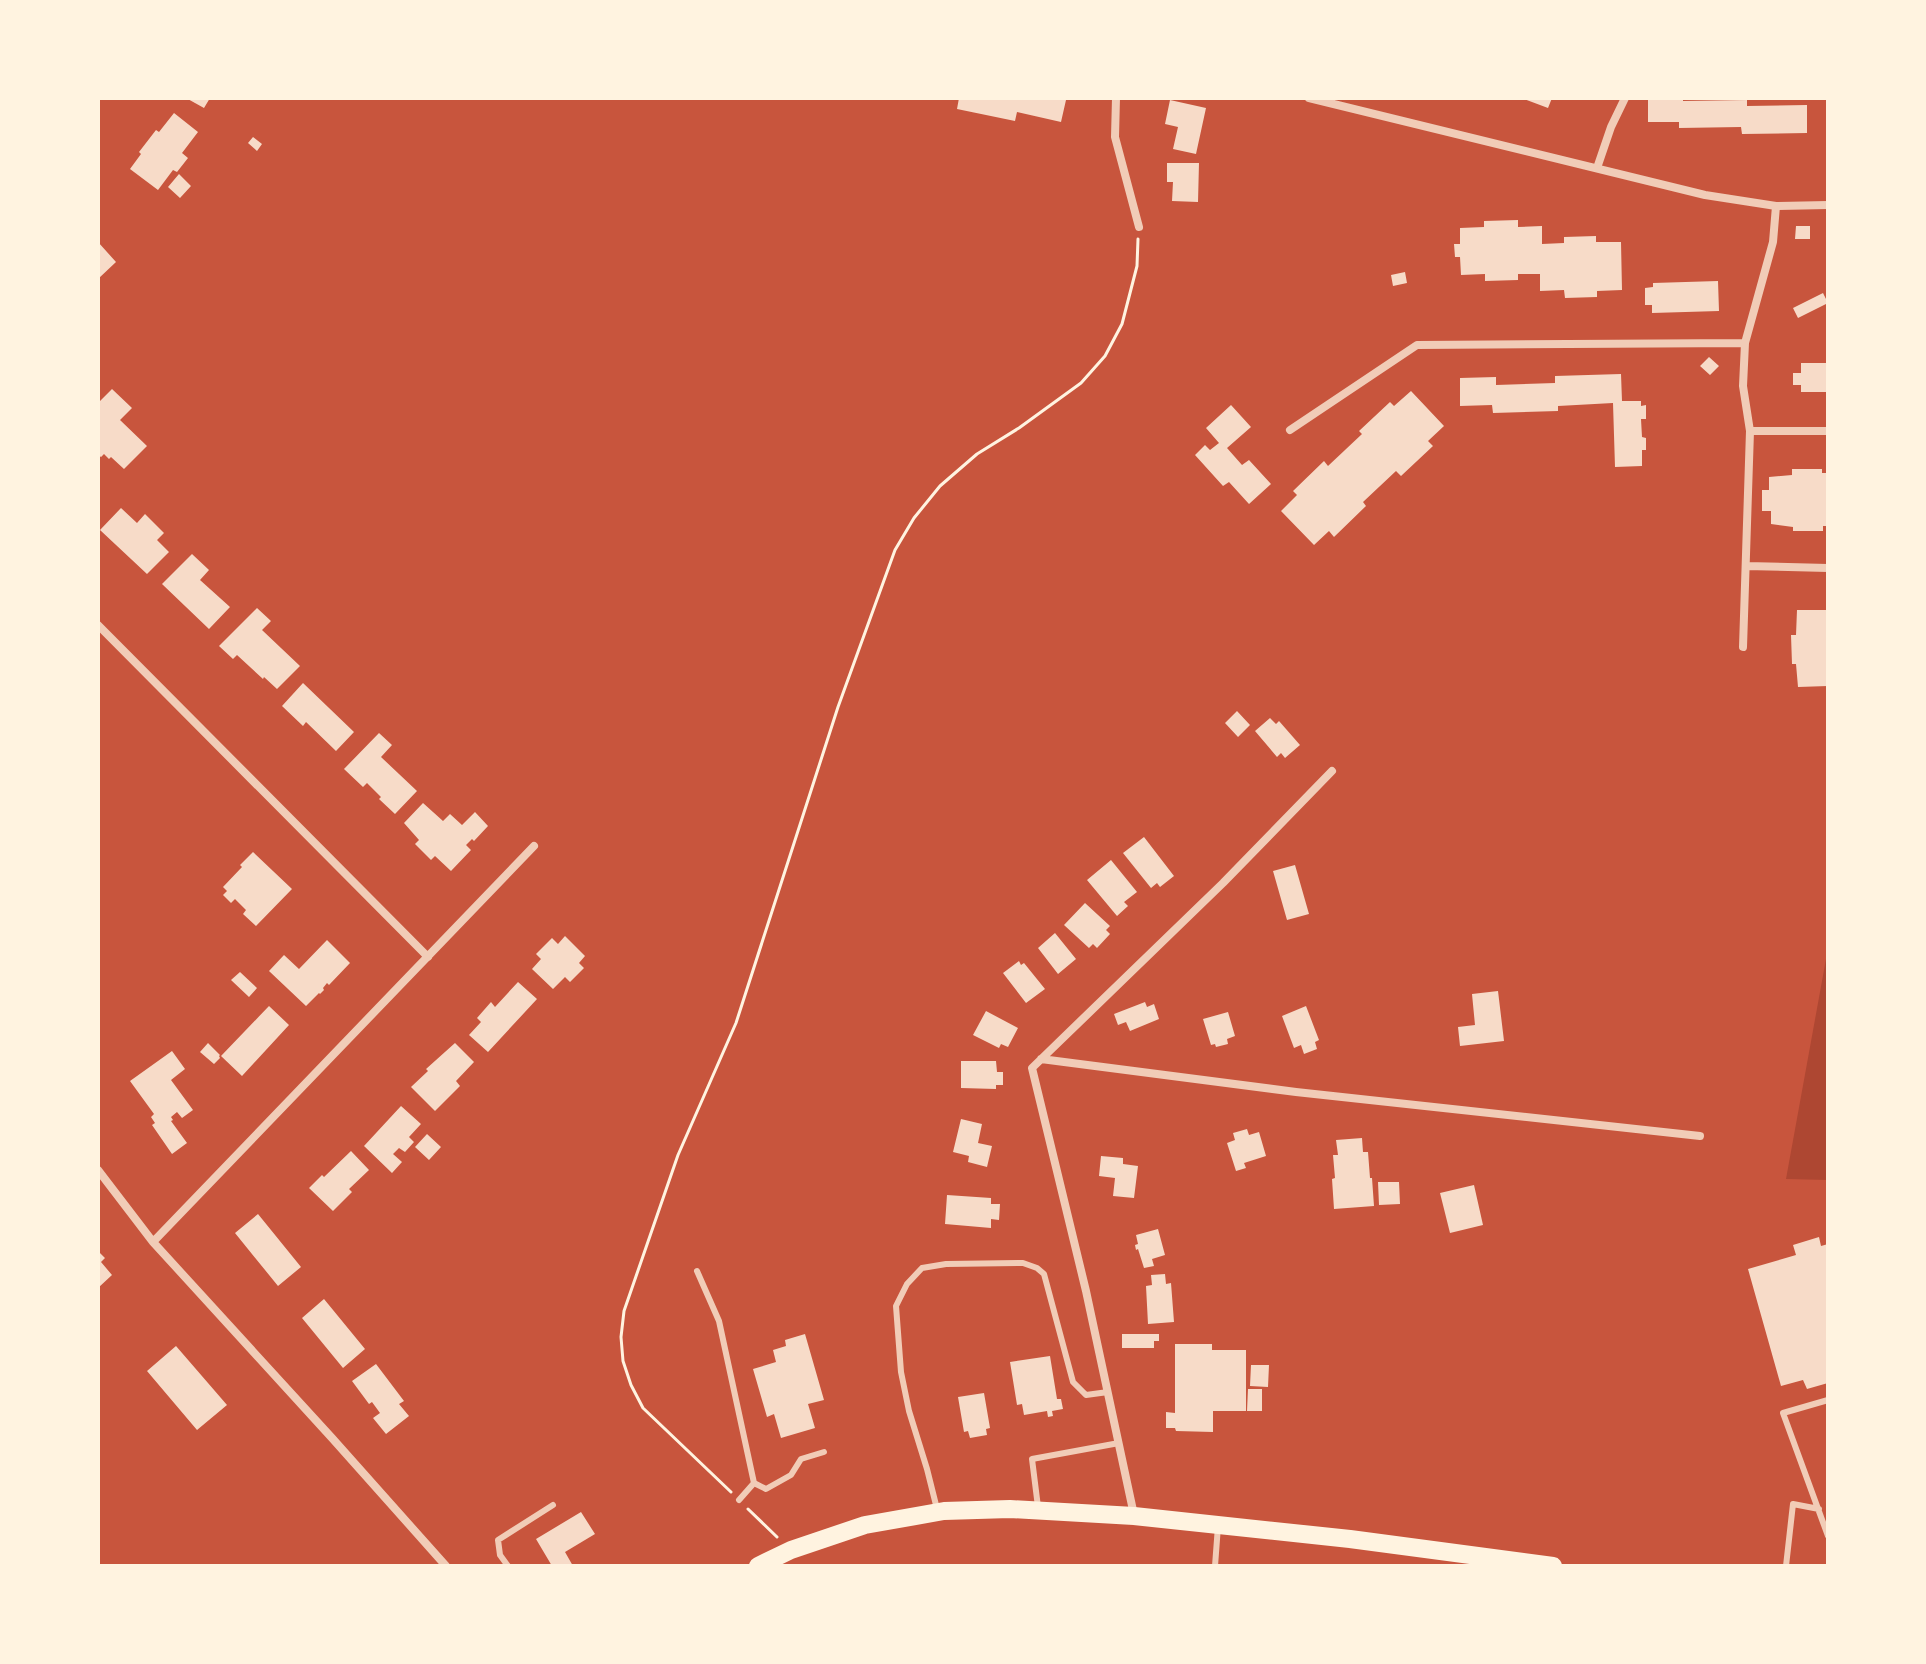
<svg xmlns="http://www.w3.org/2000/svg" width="1926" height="1664" viewBox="0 0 1926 1664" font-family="Arial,sans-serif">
<rect width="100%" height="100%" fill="#c8553d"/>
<path fill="#ae4732" d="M1828 948V1180L1786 1179Z"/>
<path fill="#f7dbc8" d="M186 98H210L204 108Z
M959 98H1057L1066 100 1061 122 1017 112 1015 121 957 109Z
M1521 98H1552L1548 108Z
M1648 98H1683V101L1747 100V106L1807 105V133L1742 134 1741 127 1679 128V122H1648Z
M1170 100 1206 108 1196 154 1173 149 1178 127 1165 124Z
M174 113 198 132 182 153 188 158 177 172 173 170 158 190 130 169 141 154 139 152 156 130 159 132Z
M253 137 262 144 257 151 248 143Z
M1167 163H1199L1198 202 1172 201 1173 182H1167Z
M179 174 191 186 180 198 168 187Z
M1518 220V227L1542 226V244L1564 243V237L1596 236V242H1621L1622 290 1597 291V297L1565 298 1564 290 1540 291V274H1518V280L1485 281V274L1461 275 1460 257H1455L1454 244H1460V228L1484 227V221Z
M1796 226H1810V239H1795Z
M98 242 116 262 98 279Z
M1405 272 1407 283 1393 286 1391 275Z
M1718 281 1719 311 1652 313V305H1645V288L1653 287V283Z
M1823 293 1828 303 1798 318 1793 308Z
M1709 357 1719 366 1710 375 1700 366Z
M1801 363H1828V392H1801V385H1793V373H1801Z
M1621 374 1622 401H1641V406L1646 405V419H1641L1642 437 1646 438V450H1642V466L1615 467 1613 403 1558 406V411L1493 413 1492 405 1460 406V378L1496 377V385L1555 383V376Z
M112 389 132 408 120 420 147 446 124 469 111 457 109 459 104 454 101 457 98 455V403Z
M1411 391 1444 426 1428 441 1433 446 1401 476 1396 471 1363 502 1366 506 1334 537 1329 531 1314 545 1281 511 1297 495 1293 491 1324 461 1328 466 1362 434 1359 431 1390 402 1394 406Z
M1231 405 1251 427 1227 448 1242 465 1249 460 1271 484 1249 504 1229 482 1223 486 1195 455 1205 445 1210 450 1219 443 1206 428Z
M1792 469H1822V473H1828V526H1823V531H1793V527L1771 524V511H1762V490H1769V477L1792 475Z
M121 508 137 523 145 514 164 533 157 540 169 552 147 574 100 530Z
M192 554 209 570 200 580 230 607 209 629 162 584Z
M257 608 271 621 262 630 300 666 277 689 264 677 263 679 237 655 233 659 219 646Z
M1797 610H1828V686L1798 687 1796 664H1792L1791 635H1796Z
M303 683 354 732 336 751 306 722 303 726 282 706Z
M1237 711 1250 725 1238 737 1225 723Z
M1270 718 1276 724 1279 721 1300 745 1285 758 1281 753 1277 757 1255 731Z
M379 733 392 745 381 757 417 791 395 814 379 799 381 797 367 783 363 787 344 769Z
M423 803 443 821 450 814 462 825 475 812 488 826 474 841 472 839 466 845 471 850 451 871 435 856 431 860 415 844 419 840 404 823Z
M1144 837 1174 876 1160 887 1157 883 1151 888 1123 853Z
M253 852 292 889 256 926 243 914 246 910 235 899 231 903 223 895 227 891 223 887 242 867 240 865Z
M1111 860 1137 892 1124 902 1128 906 1117 916 1087 880Z
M1295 865 1309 914 1287 920 1273 871Z
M1085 903 1110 926 1106 930 1110 934 1097 948 1093 944 1089 948 1064 925Z
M1055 933 1076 959 1058 974 1038 948Z
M565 936 585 956 579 963 584 968 570 982 565 977 553 989 532 969 541 959 536 954 552 938 558 944Z
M327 940 350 963 329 985 327 983 323 988 324 990 320 994 319 993 306 1006 269 971 284 955 299 969Z
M1019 961 1021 965 1024 963 1045 989 1026 1003 1003 973Z
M240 972 257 988 249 997 231 980Z
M518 982 537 999 488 1052 469 1035 481 1022 477 1018 491 1002 495 1007Z
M1498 991 1504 1041 1460 1046 1458 1027 1475 1025 1472 994Z
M1145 1002 1147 1007 1154 1004 1159 1019 1130 1031 1126 1022 1118 1025 1114 1014Z
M269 1006 289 1025 242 1076 221 1056Z
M1306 1006 1319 1040 1315 1042 1317 1049 1304 1054 1301 1045 1294 1048 1282 1016Z
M986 1011 1018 1028 1008 1047 1001 1044 999 1048 973 1035Z
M1228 1012 1235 1036 1227 1039 1228 1044 1216 1047 1215 1044 1211 1045 1203 1019Z
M208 1043 220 1055 219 1056 220 1058 214 1064 200 1052Z
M455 1043 474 1062 456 1081 460 1086 435 1111 411 1087 428 1071 426 1069Z
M172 1051 185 1069 171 1080 193 1110 182 1118 177 1112 171 1117 173 1120 171 1121 187 1143 172 1154 152 1125 155 1123 151 1117 154 1114 130 1081Z
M961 1061H996L997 1072H1003V1085H996V1089L961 1088Z
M401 1106 421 1124 409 1137 414 1142 405 1152 399 1148 393 1154 402 1162 392 1173 364 1146Z
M961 1119 982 1124 978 1143 992 1146 987 1167 968 1162 969 1156 953 1152Z
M1247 1129 1249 1135 1259 1132 1266 1156 1244 1163 1246 1168 1236 1171 1227 1143 1235 1140 1233 1133Z
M427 1134 441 1147 429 1160 415 1147Z
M1362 1138 1363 1152H1368L1370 1178H1372L1374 1206 1334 1209 1332 1179 1335 1178 1333 1155H1338L1336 1140Z
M351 1151 369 1170 349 1189 352 1192 333 1211 309 1188 322 1175 324 1177Z
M1101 1156 1123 1158V1164L1138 1166 1134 1198 1113 1196 1115 1178 1099 1176Z
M1378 1182H1399L1400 1204 1379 1205Z
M1474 1185 1483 1225 1450 1233 1440 1193Z
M947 1195 991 1198V1204H1000L999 1220 991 1219V1228L945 1224Z
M258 1214 301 1267 278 1286 235 1233Z
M1158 1229 1165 1255 1152 1259 1154 1266 1144 1268 1138 1249 1136 1250 1135 1245 1138 1244 1136 1235Z
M1819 1237 1821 1246 1828 1244V1383L1807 1389 1803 1380 1781 1386 1748 1269 1796 1255 1793 1245Z
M98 1251 105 1258 101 1262 112 1275 98 1288Z
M1165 1274 1166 1284 1171 1283 1174 1322 1148 1324 1146 1286 1152 1285 1151 1275Z
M324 1299 365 1349 343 1368 302 1318Z
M805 1334 824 1400 808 1404 815 1428 781 1438 774 1414 767 1417 753 1369 776 1362 773 1350 786 1346 785 1340Z
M1122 1334H1159V1341H1154V1348H1122Z
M1175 1344H1212V1350H1246V1411H1213V1432L1176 1431 1175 1428H1166V1412L1175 1413Z
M176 1346 227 1405 197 1430 147 1371Z
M1050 1356 1057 1399H1061L1063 1409 1052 1411 1053 1416 1048 1417 1047 1411 1024 1415 1022 1404 1017 1405 1010 1362Z
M376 1364 404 1401 399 1404 409 1416 386 1434 373 1418 380 1413 372 1402 369 1404 352 1381Z
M1251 1365H1269L1268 1387 1250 1386Z
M1248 1389H1262V1411H1247Z
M984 1393 990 1428 986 1429 987 1435 970 1438 968 1431 964 1432 958 1397Z
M581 1512 595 1534 565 1552 573 1566H552L536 1539Z"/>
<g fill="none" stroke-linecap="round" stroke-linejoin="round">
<path stroke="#fff3e0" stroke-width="3" d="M731 1492 643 1408 631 1385 623 1361 621 1337 624 1311 678 1155 736 1023 838 707 895 550 914 518 940 486 977 454 1019 428 1081 383 1105 356 1122 324 1137 266 1138 239
M748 1509 777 1537"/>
<path stroke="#f1ccb7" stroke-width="6" d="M697 1271 719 1321 754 1483 739 1500
M1828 1400 1783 1413 1828 1536
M754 1483 766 1489 791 1475 801 1459 824 1452
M1038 1507 1032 1459 1119 1443
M937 1509 927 1469 909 1411 901 1372 896 1306 907 1284 922 1268 946 1264 1023 1263 1037 1268 1044 1274 1073 1382 1086 1395 1108 1392
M508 1566 500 1555 498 1540 553 1505
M1215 1566 1218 1526
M1786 1566 1793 1504 1819 1509"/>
<path stroke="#f1ccb7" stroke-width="8" d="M1116 98 1115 137 1139 227
M1309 98 1705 195 1776 206 1828 205
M1597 168 1611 127 1625 98
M1290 430 1417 345 1745 343
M1750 431H1828
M1746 566 1828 568
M98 625 428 957
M1743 647 1750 431 1743 386 1745 343 1773 242 1776 206
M1041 1059 1296 1092 1700 1136
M98 1170 153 1242 332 1438 446 1566
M153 1242 534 846
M1134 1515 1086 1291 1032 1068 1223 883 1332 771"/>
<path stroke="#fff3e0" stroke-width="18" d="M758 1566 791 1550 865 1525 944 1511 1010 1509 1134 1516 1350 1539 1553 1566"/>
</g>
<rect width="1926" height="1664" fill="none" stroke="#fff3e0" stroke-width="200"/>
</svg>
